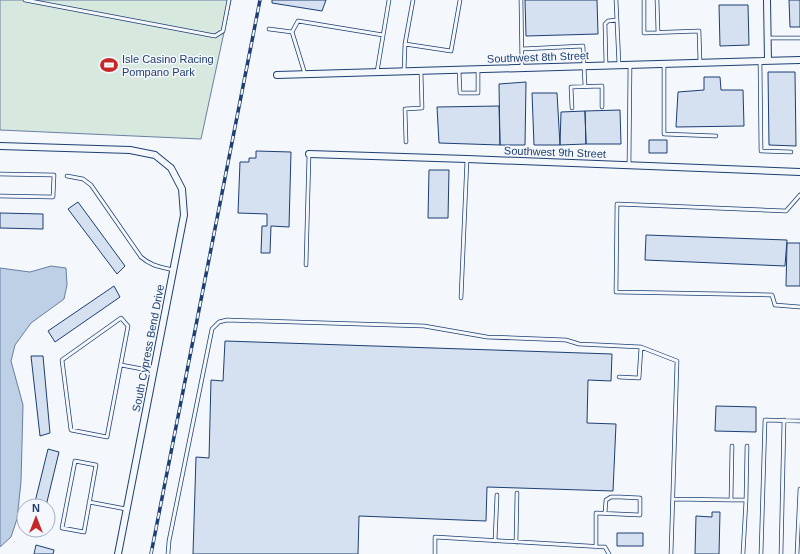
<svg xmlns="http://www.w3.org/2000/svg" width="800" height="554" viewBox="0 0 800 554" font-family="Helvetica,sans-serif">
<rect width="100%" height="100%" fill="#f4f7fb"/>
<path fill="#d7e8df" stroke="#687fa3" d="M0 0H231L201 139 0 130Z"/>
<path fill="#bed0e5" stroke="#687fa3" d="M51 266 66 268 67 285 64 299 31 323 15 345 11 361 23 405 21 482 17 519 11 537 0 547V268L30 272Z"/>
<path fill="#d5e0f0" stroke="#1d3f73" d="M272 0H326L322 11 272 3Z
M525 0H597L598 34 526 36Z
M789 0H800V27H790Z
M719 5H748L749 45 720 46Z
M768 72H795L796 146 769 145Z
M704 77H720L721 90H743L744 126 676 127 678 92 704 90Z
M526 82 525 145H500L499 84Z
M532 93H557L560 145H534Z
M499 106 500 145 439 143 437 107Z
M620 110 621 144H586L585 111Z
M585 111 586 144 560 145 561 112Z
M649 140H667V153H649Z
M256 151 291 152 289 227 271 226 270 253H261L262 226H267V214L238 213 240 162H249V158H256Z
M429 170H449L448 218H428Z
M78 202 125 266 117 274 68 209Z
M0 213 43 214V229L0 228Z
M646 235 787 240 785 266 645 260Z
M787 243H800V286H786Z
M114 286 120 297 55 342 48 331Z
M225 341 612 354 611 381 588 380 587 423 616 424 613 491 487 487 486 521 359 516 358 554H193L196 457 209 458 211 380 223 381Z
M31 356H43L50 433 40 436Z
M716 406 756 407V432L715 431Z
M48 449 59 452 46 506H34Z
M712 512H720L719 554H695L696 516 712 517Z
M617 533H643V546H617Z
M36 545 54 550 53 554H34Z"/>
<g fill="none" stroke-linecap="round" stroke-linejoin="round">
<g stroke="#1d3f73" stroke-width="4.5">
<path id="lane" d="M25 0 215 36 223 31 229 0
M521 0 522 68
M616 0 619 65
M644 0V33L699 31 700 63
M657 0 658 33
M269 29 292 32 305 74
M292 32 298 21 383 35
M768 38H800
M405 44 451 51 460 0
M522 49 583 46 585 86
M760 61 761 151 791 152
M664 64V134L716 136
M606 65 605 24 608 21 617 20
M459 70 460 93H478V69
M377 72 389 0
M404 72 405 44 413 0
M572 108 571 87 602 86V107
M406 142 405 109 422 108 421 71
M629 165 630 65
M0 174 54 175 53 197 0 196
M67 176 83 179 91 185 141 257C151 266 161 267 173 270
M800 195 786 211 617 204 616 292 772 295 775 305 800 307
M306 265 309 154
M461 298 467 159
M121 318 128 326 107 437 71 430 62 360Z
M121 365 153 371
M619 377 639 378 641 347
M75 461 96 465 84 532 62 528Z
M674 499 731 500 732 446
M731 500H746L747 446
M89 502 126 509
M495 541 497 495
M516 542 517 493
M596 547V513L640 515V498L620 497H611L606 500 605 513
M168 554 169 541 212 329 219 322 227 320 424 326 487 337 566 340 579 344 641 347 677 361 671 554
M435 554V537L605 547 609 554
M743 554 746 500
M761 554 765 420 800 421
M781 554 784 420
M797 554 800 489"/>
</g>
<g stroke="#1d3f73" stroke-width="8">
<path id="street" d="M767 0 768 61
M277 75 800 60
M0 146 130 150 155 155 171 168 182 189 184 215 118 554
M309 154 467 159 800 172"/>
</g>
<use href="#lane" stroke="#f4f7fb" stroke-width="3"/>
<use href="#street" stroke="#f4f7fb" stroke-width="6"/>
<g stroke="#1d3f73" stroke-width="3.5">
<path id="rail" d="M151 554 260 0"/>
</g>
<use href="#rail" stroke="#f4f7fb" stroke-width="2" stroke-dasharray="6" stroke-linecap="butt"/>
</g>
<defs>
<g id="stadium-bare" transform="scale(1.38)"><path d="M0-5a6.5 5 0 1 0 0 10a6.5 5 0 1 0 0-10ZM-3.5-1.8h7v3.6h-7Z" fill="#c62828" stroke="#f4f7fb" stroke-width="2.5" paint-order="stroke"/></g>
</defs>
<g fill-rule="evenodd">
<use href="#stadium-bare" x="109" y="65"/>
</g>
<g text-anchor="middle" stroke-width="3" stroke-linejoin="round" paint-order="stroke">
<g font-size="11" fill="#1d3f73" stroke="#f4f7fb">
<text transform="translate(538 57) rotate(-2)" y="4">Southwest 8th Street</text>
<text transform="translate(555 152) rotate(2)" y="4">Southwest 9th Street</text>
<text transform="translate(148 348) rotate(-79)" y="4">South Cypress Bend Drive</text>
</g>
<g font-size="11" fill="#1d3f73" stroke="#f4f7fb" text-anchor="start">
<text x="122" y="63">Isle Casino Racing<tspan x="122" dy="13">Pompano Park</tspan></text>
</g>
</g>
<g transform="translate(36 518)"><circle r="19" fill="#f4f7fb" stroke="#9eadc5"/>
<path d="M0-3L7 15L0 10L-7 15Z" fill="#c62828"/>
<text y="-6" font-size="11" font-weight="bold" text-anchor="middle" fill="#1d3f73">N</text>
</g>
</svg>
